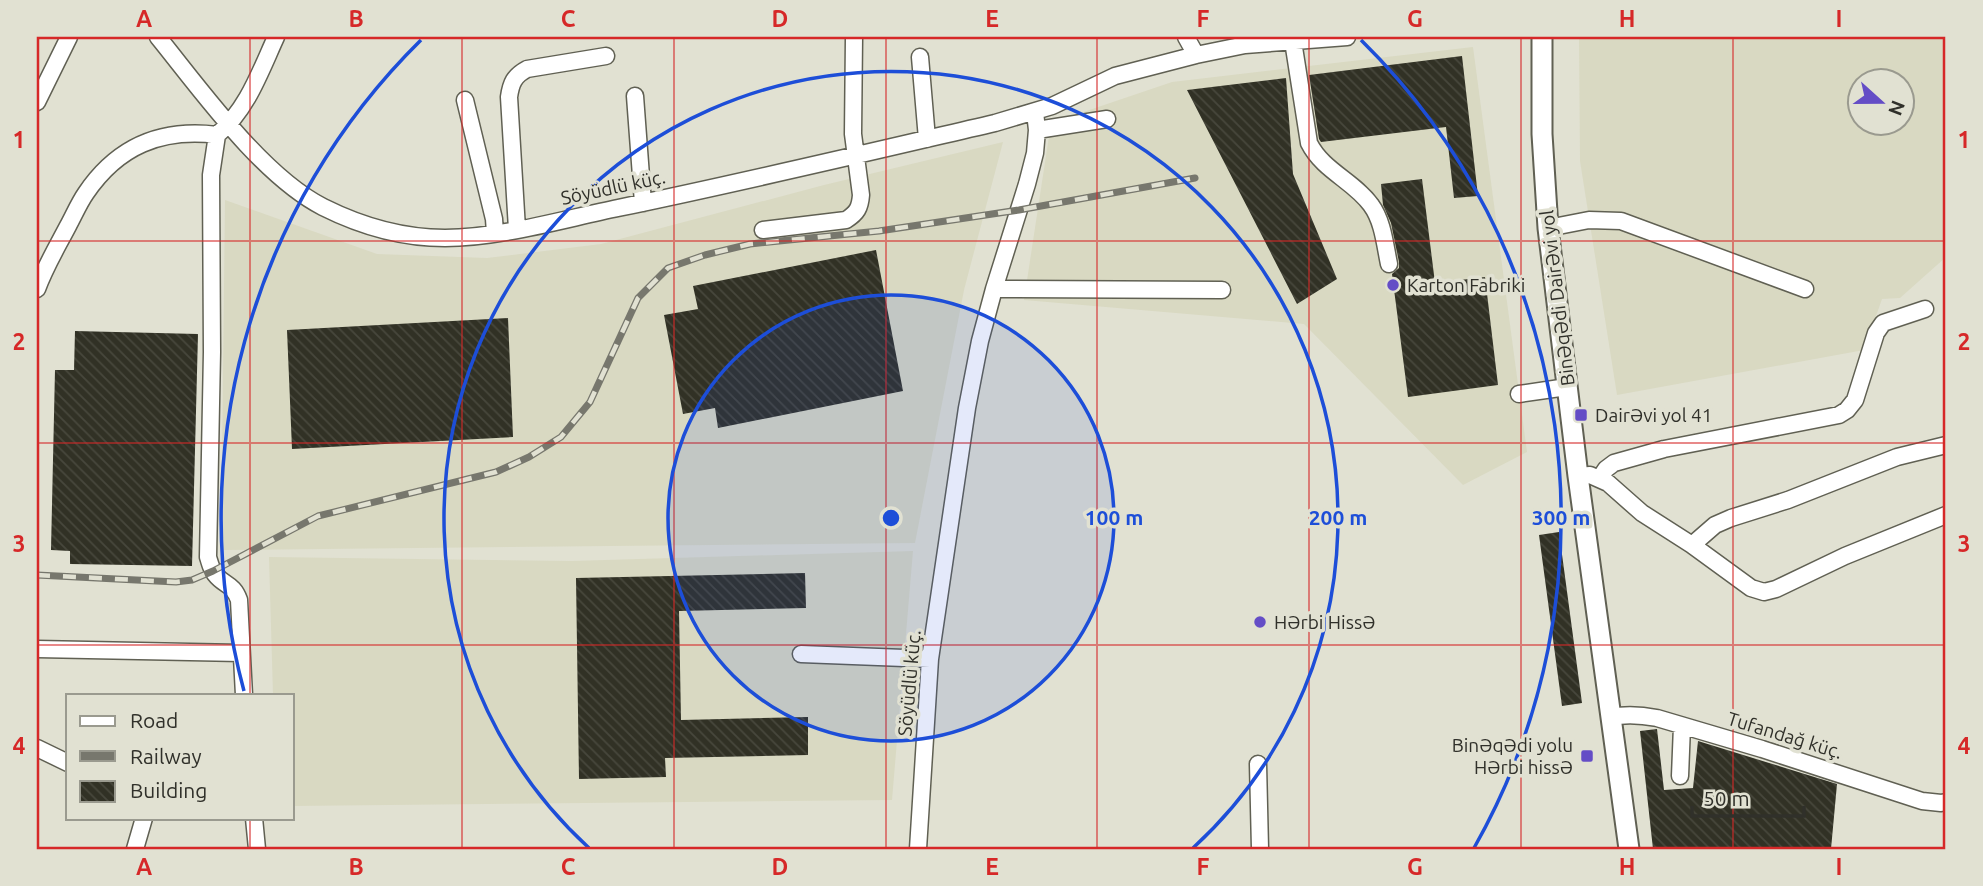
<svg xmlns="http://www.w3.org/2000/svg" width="1983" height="886" viewBox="0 0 1983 886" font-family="Ubuntu,sans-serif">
<defs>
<pattern id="building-back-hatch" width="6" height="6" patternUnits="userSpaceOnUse" patternTransform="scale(1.75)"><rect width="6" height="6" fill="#313125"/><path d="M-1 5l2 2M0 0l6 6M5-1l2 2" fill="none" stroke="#47473c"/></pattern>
</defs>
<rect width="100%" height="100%" fill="#e1e1d2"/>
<path fill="#d9d9c2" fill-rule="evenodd" d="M1579 37H1946V257L1900 298 1882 299 1864 350 1617 395 1580 161ZM1860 80H1902V122H1860Z
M1473 47 1527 452 1463 485 1304 324 1024 300 1051 123 1172 82Z
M1003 142 964 290 915 543 221 550 225 200 377 254 487 258 601 244 824 185Z
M913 551 892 800 292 806V695H273L269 557 572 561Z"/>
<path fill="url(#building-back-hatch)" d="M1462 56 1478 196 1454 198 1446 127 1321 142 1319 139 1309 75Z
M1286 78 1293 174 1337 279 1297 304 1187 90Z
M1422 179 1435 283 1485 277 1498 385 1408 397 1392 274 1399 268V262L1391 223 1383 205 1381 184Z
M876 250 903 391 718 428 715 408 683 414 664 315 698 309 693 286Z
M508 318 513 437 292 449 287 330Z
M75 331 198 334 192 566 70 564V551L51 550 55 370H74Z
M1559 532 1582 703 1562 706 1539 535Z
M805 573 806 608 679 611 681 720 808 717V755L665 758 666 777 579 779 576 578Z
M1657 729 1664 790 1693 788 1698 741 1837 784 1831 849H1653L1640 731Z"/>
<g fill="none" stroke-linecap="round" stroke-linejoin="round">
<g stroke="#606053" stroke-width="19">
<path id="minor" d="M158 37C201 90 262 176 323 207 361 226 403 238 445 238 500 238 564 219 618 208 744 182 870 152 995 123L1052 106 1115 76 1196 55 1245 45 1347 37
M1186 37 1196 55
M1293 41 1309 143C1323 171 1354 181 1371 205 1383 221 1385 245 1389 264
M920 57 927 139
M635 96 643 203
M465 100 494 219 495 233
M37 102 69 37
M1037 130 1107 119
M1548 228 1589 220 1621 221 1805 289
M517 229 509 97C511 83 514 76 527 69L606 56
M763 230 846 220C857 213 860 208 861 195L853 134 854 37
M37 289C45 267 57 247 68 226 74 215 79 203 86 193 118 146 161 128 217 135
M994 289 1222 290
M1519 394 1567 387
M1578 476 1590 475 1608 483 1642 513 1692 545 1751 588 1764 592 1776 589 1845 556 1946 515
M1600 478 1606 469 1614 463 1664 449 1839 415 1847 410 1855 400 1876 333 1883 323 1925 309
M1692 545 1715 525 1731 518 1788 500 1897 457 1946 445
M37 649 241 653
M801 654 930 659
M244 695 239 600C233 583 224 586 215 574 211 569 210 563 208 557L212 352 211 175 217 135C247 110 260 72 276 37
M1611 717C1627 714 1641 715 1657 718L1762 749 1922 801 1941 803 1946 802
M37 748 68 763
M1258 764 1260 849
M1680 776 1682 726
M254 818 257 849
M135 849 144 818
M918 849 930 659 967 408 980 341 994 289 1027 184 1035 153 1037 130 1035 112"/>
</g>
<g stroke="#606053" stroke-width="23">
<path id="major" d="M1542 37V134L1548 228 1578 476 1629 849"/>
</g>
<use href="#minor" stroke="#fff" stroke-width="16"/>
<use href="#major" stroke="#fff" stroke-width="19"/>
<g stroke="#77776d" stroke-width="7">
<path id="rail" d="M37 575 176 582 192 580 213 571 318 516 496 472 529 457 561 437 590 402 638 298 668 268 705 255 750 244 879 231 1019 210 1195 178"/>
</g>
<use href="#rail" stroke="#e1e1d2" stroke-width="4.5" stroke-dasharray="13" stroke-linecap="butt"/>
</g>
<path fill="none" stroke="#d62828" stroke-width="2" stroke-opacity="0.55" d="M250 37V695M462 37V849M674 37V849M886 37V849M1097 37V849M1309 37V849M1521 37V849M1733 37V849M37 241H1946M37 443H1946M37 645H1946M250 818V849"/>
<circle cx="891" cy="518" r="223" fill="#1d4ed8" fill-opacity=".12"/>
<g fill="none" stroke="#1d4ed8" stroke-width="3.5">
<circle cx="891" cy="518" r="223"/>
<path d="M589 848A447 447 0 1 1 1193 848"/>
<path d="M244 691A670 670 0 0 1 421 40M1361 40A670 670 0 0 1 1474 848"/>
</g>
<g fill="#644dc6" stroke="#e1e1d2" stroke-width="2.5">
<circle cx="1393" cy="285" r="7"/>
<rect x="1574" y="408" width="14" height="14" rx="3.5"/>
<circle cx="1260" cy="622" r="7"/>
<rect x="1580" y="749" width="14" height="14" rx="3.5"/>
</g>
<g text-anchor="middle" stroke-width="7" stroke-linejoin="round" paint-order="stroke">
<g font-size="19" fill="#30302a" stroke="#e1e1d2">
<text transform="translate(613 187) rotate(-12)" y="7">Söyüdlü küç.</text>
<text transform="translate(1557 298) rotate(-97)" y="7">Binəqədi Dairəvi yol</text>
<text transform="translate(909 683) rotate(-85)" y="7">Söyüdlü küç.</text>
<text transform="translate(1785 735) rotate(17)" y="7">Tufandağ küç.</text>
</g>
<g font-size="19" fill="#30302a" stroke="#e1e1d2" text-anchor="start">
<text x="1407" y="292">Karton Fabriki</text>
<text x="1595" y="422">Dairəvi yol 41</text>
<text x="1274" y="629">Hərbi Hissə</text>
<text x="1573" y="752" text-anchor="end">Binəqədi yolu<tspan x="1573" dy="22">Hərbi hissə</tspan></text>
</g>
</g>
<circle cx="891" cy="518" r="10" fill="#1d4ed8" stroke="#e1e1d2" stroke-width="3.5"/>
<g font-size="21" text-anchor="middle" font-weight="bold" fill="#1d4ed8" stroke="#e1e1d2" stroke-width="7" stroke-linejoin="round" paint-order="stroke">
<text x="1114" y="525">100 m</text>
<text x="1338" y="525">200 m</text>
<text x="1561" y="525">300 m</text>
</g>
<rect width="1983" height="886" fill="none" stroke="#e1e1d2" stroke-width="77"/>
<rect x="66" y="694" width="228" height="126" fill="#e1e1d2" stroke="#9a9a8f" stroke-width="2"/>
<rect x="80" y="716" width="35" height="10" fill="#ffffff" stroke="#9a9a8f" stroke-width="2"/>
<text x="130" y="728" font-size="21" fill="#30302a">Road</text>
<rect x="80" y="751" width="35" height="10" fill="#77776d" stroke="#9a9a8f" stroke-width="2"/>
<text x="130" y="764" font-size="21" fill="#30302a">Railway</text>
<rect x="80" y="781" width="35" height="21" fill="url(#building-back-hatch)" stroke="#9a9a8f" stroke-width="2"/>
<text x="130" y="798" font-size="21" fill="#30302a">Building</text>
<g transform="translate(1881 102) rotate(111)"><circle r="33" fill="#e1e1d2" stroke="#9a9a8f" stroke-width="2"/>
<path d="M0-5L12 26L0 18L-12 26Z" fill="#644dc6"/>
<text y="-10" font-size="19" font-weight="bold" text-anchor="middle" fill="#30302a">N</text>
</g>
<path d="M1692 806v10h112v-10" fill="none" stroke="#30302a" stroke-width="3.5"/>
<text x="1703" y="806" font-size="21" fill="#30302a" stroke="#e1e1d2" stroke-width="5" paint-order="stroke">50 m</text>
<rect x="38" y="38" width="1906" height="810" fill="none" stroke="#d62828" stroke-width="2.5"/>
<g font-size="23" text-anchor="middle" font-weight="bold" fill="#d62828">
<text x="144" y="27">A</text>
<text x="356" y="27">B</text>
<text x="568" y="27">C</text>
<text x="780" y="27">D</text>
<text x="992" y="27">E</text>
<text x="1203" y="27">F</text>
<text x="1415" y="27">G</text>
<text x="1627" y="27">H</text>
<text x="1839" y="27">I</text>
<text x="19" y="148">1</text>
<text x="1964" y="148">1</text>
<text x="19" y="350">2</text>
<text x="1964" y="350">2</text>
<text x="19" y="552">3</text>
<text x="1964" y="552">3</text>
<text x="19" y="754">4</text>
<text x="1964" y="754">4</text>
<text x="144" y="875">A</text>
<text x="356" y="875">B</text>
<text x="568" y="875">C</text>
<text x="780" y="875">D</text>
<text x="992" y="875">E</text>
<text x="1203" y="875">F</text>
<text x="1415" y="875">G</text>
<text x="1627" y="875">H</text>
<text x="1839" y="875">I</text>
</g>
</svg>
